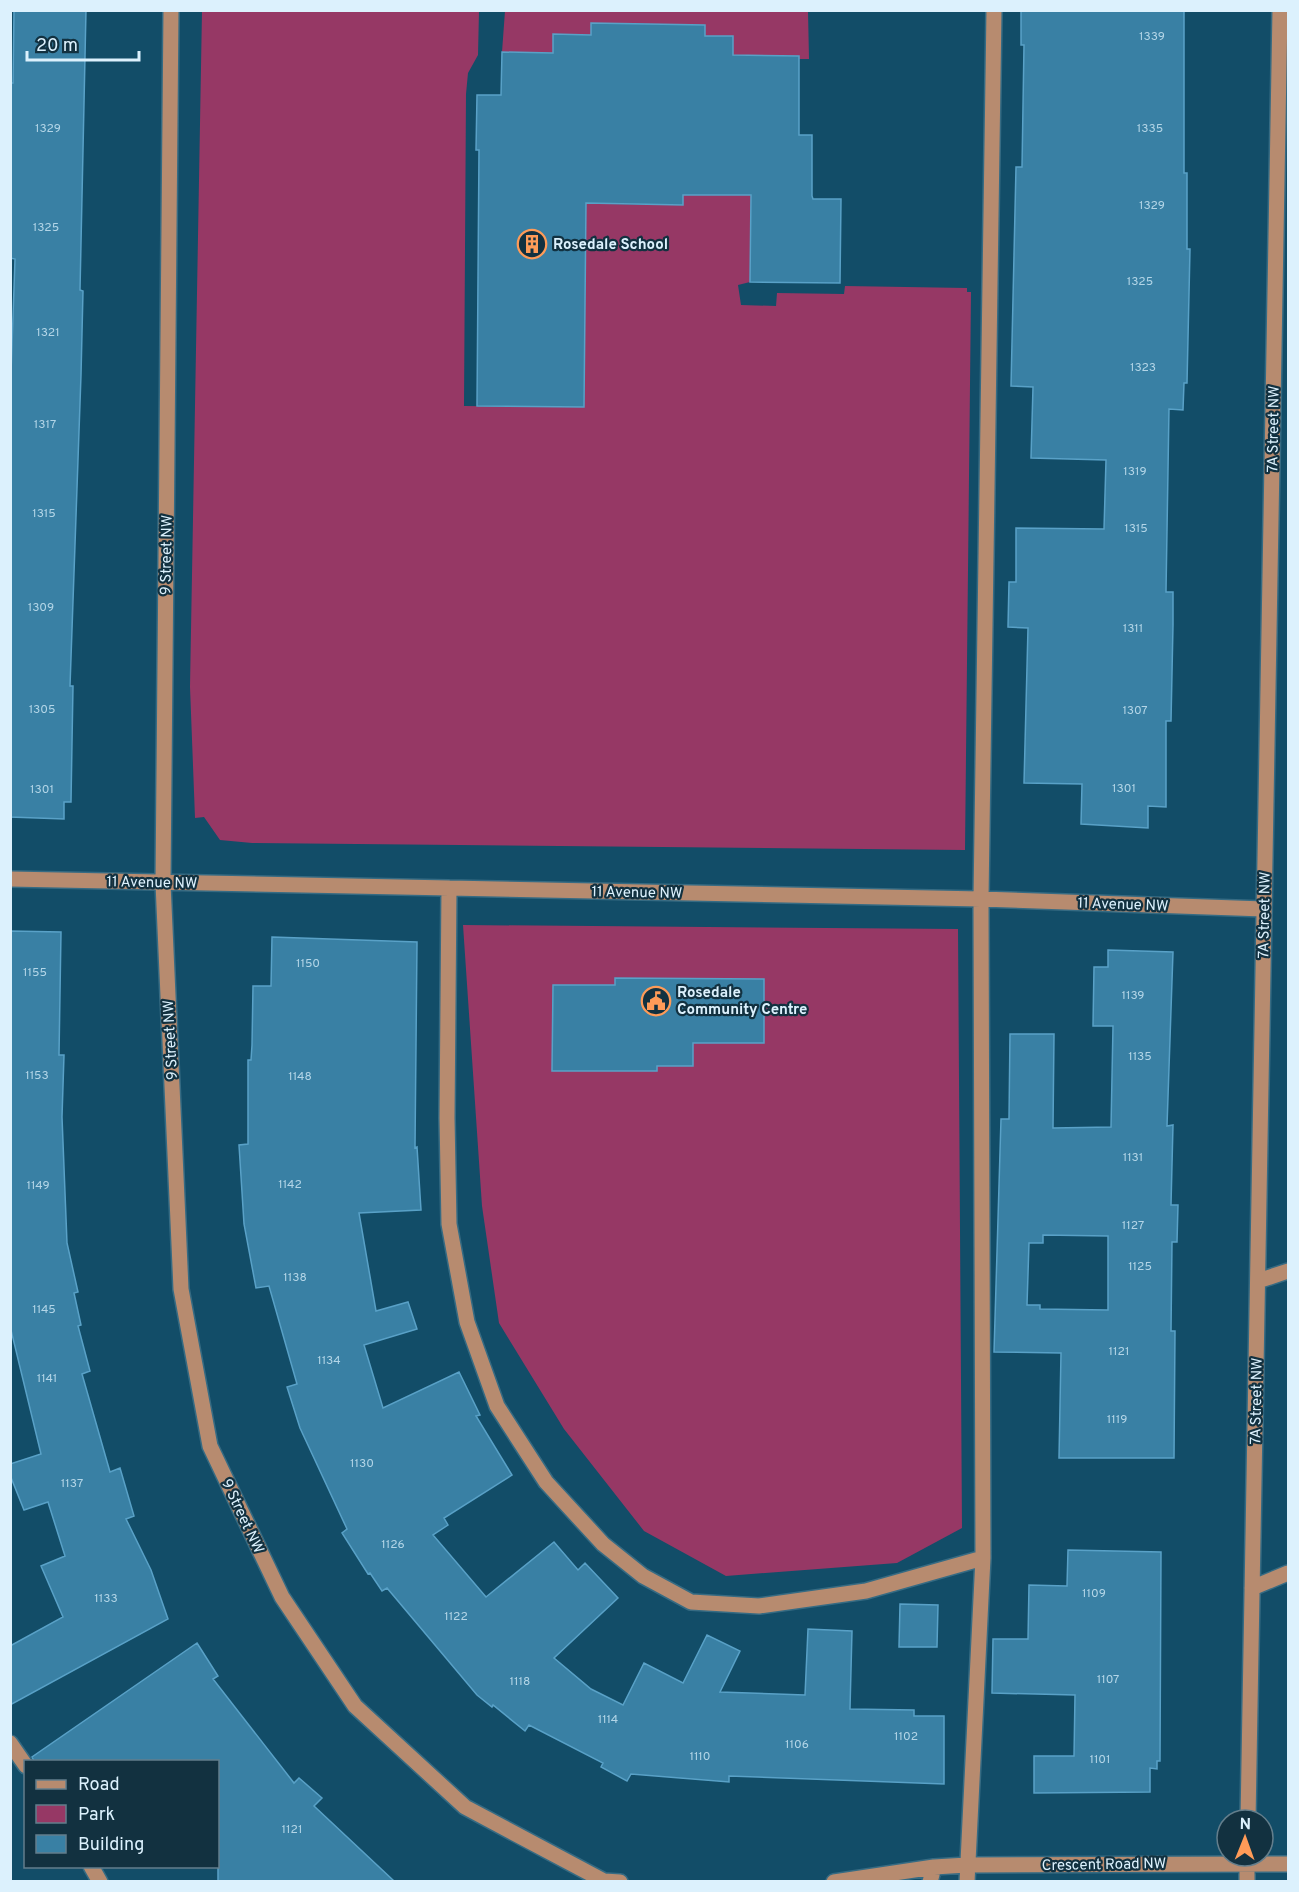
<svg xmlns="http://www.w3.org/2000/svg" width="1299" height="1892" viewBox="0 0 1299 1892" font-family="Overpass,sans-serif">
<rect width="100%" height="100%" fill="#124d68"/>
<path fill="#963865" d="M202 11H479L478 55 468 73 466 94 464 406 584 407 586 193H608V204L683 205V195H751L750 282 738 285 741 305 776 306 777 293 844 294 845 286 967 288V292H971L965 850 252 843 220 840 204 817 195 818 190 687Z
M505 11H808L809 59H799V56L733 55 732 36H705L704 25 592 23 591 35 554 34 553 53 502 52Z
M463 925 958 929 962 1528 897 1563 726 1576 644 1531 564 1429 499 1323 482 1206Z"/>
<path fill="#3980a4" stroke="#59a1c7" stroke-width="1.5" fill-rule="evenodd" d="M14 10H86L80 290 83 291 81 375 70 686H73L72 743 71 802H64V819L10 817V402L15 259 10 258V99L11 83H13Z
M1021 10H1184V173H1187V249H1190L1187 383H1184L1183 410 1169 409 1166 592H1173V625L1171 721H1166V807L1148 806V828L1081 824 1082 784 1024 783 1028 628 1008 627 1009 582H1016V528L1104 529 1106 460 1031 458 1033 387 1011 386 1016 167H1022L1024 45H1021Z
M591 23 705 25V36H733V55L799 56V135H812V196L813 199H841L840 283 750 282 751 195H683V205L586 203 584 407 477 406 479 150H476L477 95H501L502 52 553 53V34L591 35Z
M10 931 61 932 59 1055H64L62 1117 67 1243 78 1292 74 1293 81 1325 78 1326 90 1371 82 1374 110 1472 120 1468 134 1516 126 1519 151 1570 168 1619 10 1705V1646L63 1617 41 1566 65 1556 48 1502 24 1510 10 1475V1464L41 1454 10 1326Z
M272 937 417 942 415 1148 417 1147 421 1210 359 1213 376 1311 408 1302 417 1329 364 1345 383 1408 459 1372 480 1415 476 1416 512 1475 444 1518 448 1525 433 1535 486 1597 554 1542 578 1570 585 1563 618 1598 554 1658 591 1689 623 1705 644 1663 683 1683 707 1635 740 1651 720 1692 805 1695 808 1629 852 1631 850 1709 914 1710V1716H944V1784L729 1776V1782L631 1774 627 1781 601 1767 603 1763 529 1725 525 1731 493 1705 492 1707 477 1695 387 1588 382 1591 370 1573 368 1574 342 1533 347 1529 300 1428 287 1387 297 1384 269 1286 256 1288 244 1224 239 1145 248 1144V1060H251L252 1045 253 986H271Z
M1108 950 1173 952 1167 1126 1173 1125 1171 1205H1178L1177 1242H1172L1171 1331H1175L1174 1458H1059L1061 1353 994 1352 1001 1119H1009L1010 1034H1054L1053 1128 1111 1127 1113 1026H1093L1094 967H1108ZM1043 1235 1108 1236V1310L1040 1309V1305H1027L1029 1243H1043Z
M615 978 764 979V1043H693V1066H657V1071H552L553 985H615Z
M1068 1550 1161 1552 1160 1761H1157V1769L1150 1768V1792L1034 1793V1756H1074L1075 1695 992 1693 993 1639H1028L1029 1585 1067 1586Z
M900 1604 938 1605 937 1647H899Z
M197 1643 218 1676 213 1679 294 1783 299 1778 322 1798 314 1806 394 1881H218V1761H34L32 1757Z"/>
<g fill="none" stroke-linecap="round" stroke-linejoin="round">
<g stroke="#366b83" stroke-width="18">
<path id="minor" d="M171 10 163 883 181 1289 210 1446 282 1597 355 1706 465 1807 604 1881 620 1882
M10 879 981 899 1264 909
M449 888 447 1118 449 1224 467 1322 497 1406 546 1482 603 1544 643 1576 691 1602 759 1606 866 1591 983 1558
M1258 1281 1288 1271
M1252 1588 1288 1573
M10 1743 26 1766
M1248 1820 1280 10
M91 1866 100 1882
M834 1882 934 1867
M930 1882 934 1867 967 1865 1288 1864
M967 1882 983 1558 981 899 994 10
M1247 1882V1856"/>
</g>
<use href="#minor" stroke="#b78b6f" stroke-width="15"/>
</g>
<defs>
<g id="building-ring" transform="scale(1.5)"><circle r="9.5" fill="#123140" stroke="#fe9b58" stroke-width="1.5"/><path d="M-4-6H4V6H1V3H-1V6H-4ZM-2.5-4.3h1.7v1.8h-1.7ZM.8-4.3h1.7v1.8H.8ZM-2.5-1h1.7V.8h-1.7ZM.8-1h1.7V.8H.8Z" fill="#fe9b58"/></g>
<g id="civic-ring" transform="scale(1.5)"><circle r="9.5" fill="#123140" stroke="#fe9b58" stroke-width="1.5"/><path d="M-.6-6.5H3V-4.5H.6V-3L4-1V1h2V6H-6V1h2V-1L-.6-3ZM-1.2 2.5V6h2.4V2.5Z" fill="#fe9b58"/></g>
</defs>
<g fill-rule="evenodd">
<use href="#building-ring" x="532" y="244"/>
<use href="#civic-ring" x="656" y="1001"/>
</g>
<g text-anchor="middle" stroke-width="4.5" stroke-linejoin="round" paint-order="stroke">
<g font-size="12" fill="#b3d5e7">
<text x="1152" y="40">1339</text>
<text x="48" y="132">1329</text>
<text x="1150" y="132">1335</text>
<text x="1152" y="209">1329</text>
<text x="46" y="231">1325</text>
<text x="1140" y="285">1325</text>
<text x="48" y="336">1321</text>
<text x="1143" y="371">1323</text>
<text x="45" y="428">1317</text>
<text x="1135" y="475">1319</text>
<text x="44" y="517">1315</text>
<text x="1136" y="532">1315</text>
<text x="41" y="611">1309</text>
<text x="1133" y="632">1311</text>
<text x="42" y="713">1305</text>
<text x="1135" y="714">1307</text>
<text x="1124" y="792">1301</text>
<text x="42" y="793">1301</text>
<text x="308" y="967">1150</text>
<text x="35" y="976">1155</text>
<text x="1133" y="999">1139</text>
<text x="1140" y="1060">1135</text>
<text x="37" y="1079">1153</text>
<text x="300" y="1080">1148</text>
<text x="1133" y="1161">1131</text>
<text x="290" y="1188">1142</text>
<text x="38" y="1189">1149</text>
<text x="1133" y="1229">1127</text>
<text x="1140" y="1270">1125</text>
<text x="295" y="1281">1138</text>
<text x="44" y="1313">1145</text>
<text x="1119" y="1355">1121</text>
<text x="329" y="1364">1134</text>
<text x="47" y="1382">1141</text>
<text x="1117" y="1423">1119</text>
<text x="362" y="1467">1130</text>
<text x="72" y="1487">1137</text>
<text x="393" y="1548">1126</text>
<text x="1094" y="1597">1109</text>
<text x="106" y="1602">1133</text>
<text x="456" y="1620">1122</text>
<text x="1108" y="1683">1107</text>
<text x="520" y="1685">1118</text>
<text x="608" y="1723">1114</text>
<text x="906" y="1740">1102</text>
<text x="797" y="1748">1106</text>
<text x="700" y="1760">1110</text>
<text x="1100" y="1763">1101</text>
<text x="292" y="1833">1121</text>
</g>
<g font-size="15" font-weight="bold" fill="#dcf1fd" stroke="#123140" text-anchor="start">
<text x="553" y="249">Rosedale School</text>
<text x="677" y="997">Rosedale<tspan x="677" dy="17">Community Centre</tspan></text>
</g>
<g font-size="15" fill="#dcf1fd" stroke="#123140">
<text transform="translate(1273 429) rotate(-89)" y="5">7A Street NW</text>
<text transform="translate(166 555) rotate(-89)" y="5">9 Street NW</text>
<text transform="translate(152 882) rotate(1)" y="5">11 Avenue NW</text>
<text transform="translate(637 892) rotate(1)" y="5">11 Avenue NW</text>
<text transform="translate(1123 904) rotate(2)" y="5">11 Avenue NW</text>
<text transform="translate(1264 915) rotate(-89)" y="5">7A Street NW</text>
<text transform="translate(170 1040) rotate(-93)" y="5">9 Street NW</text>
<text transform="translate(1256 1401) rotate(-89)" y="5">7A Street NW</text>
<text transform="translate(243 1516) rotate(65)" y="5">9 Street NW</text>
<text transform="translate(1104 1864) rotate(-1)" y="5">Crescent Road NW</text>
</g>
</g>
<rect width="1299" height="1892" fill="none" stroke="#dcf1fd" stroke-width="24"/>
<rect x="24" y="1760" width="195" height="108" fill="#123140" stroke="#637e8c" stroke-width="1.5"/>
<rect x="36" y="1780" width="30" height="9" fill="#b78b6f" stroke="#637e8c" stroke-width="1.5"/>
<text x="78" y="1790" font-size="18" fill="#dcf1fd">Road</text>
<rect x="36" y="1805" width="30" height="18" fill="#963865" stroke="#637e8c" stroke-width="1.5"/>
<text x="78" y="1820" font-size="18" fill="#dcf1fd">Park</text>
<rect x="36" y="1835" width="30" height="18" fill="#3980a4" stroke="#637e8c" stroke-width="1.5"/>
<text x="78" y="1850" font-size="18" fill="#dcf1fd">Building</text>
<g transform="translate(1245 1838) rotate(1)"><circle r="28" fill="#123140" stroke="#637e8c" stroke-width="1.5"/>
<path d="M0-4.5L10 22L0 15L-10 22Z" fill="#fe9b58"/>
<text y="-9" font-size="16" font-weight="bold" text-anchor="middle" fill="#dcf1fd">N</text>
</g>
<path d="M27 51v9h112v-9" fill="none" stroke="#dcf1fd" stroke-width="3"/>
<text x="36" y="51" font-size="18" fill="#dcf1fd" stroke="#123140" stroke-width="4.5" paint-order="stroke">20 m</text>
</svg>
